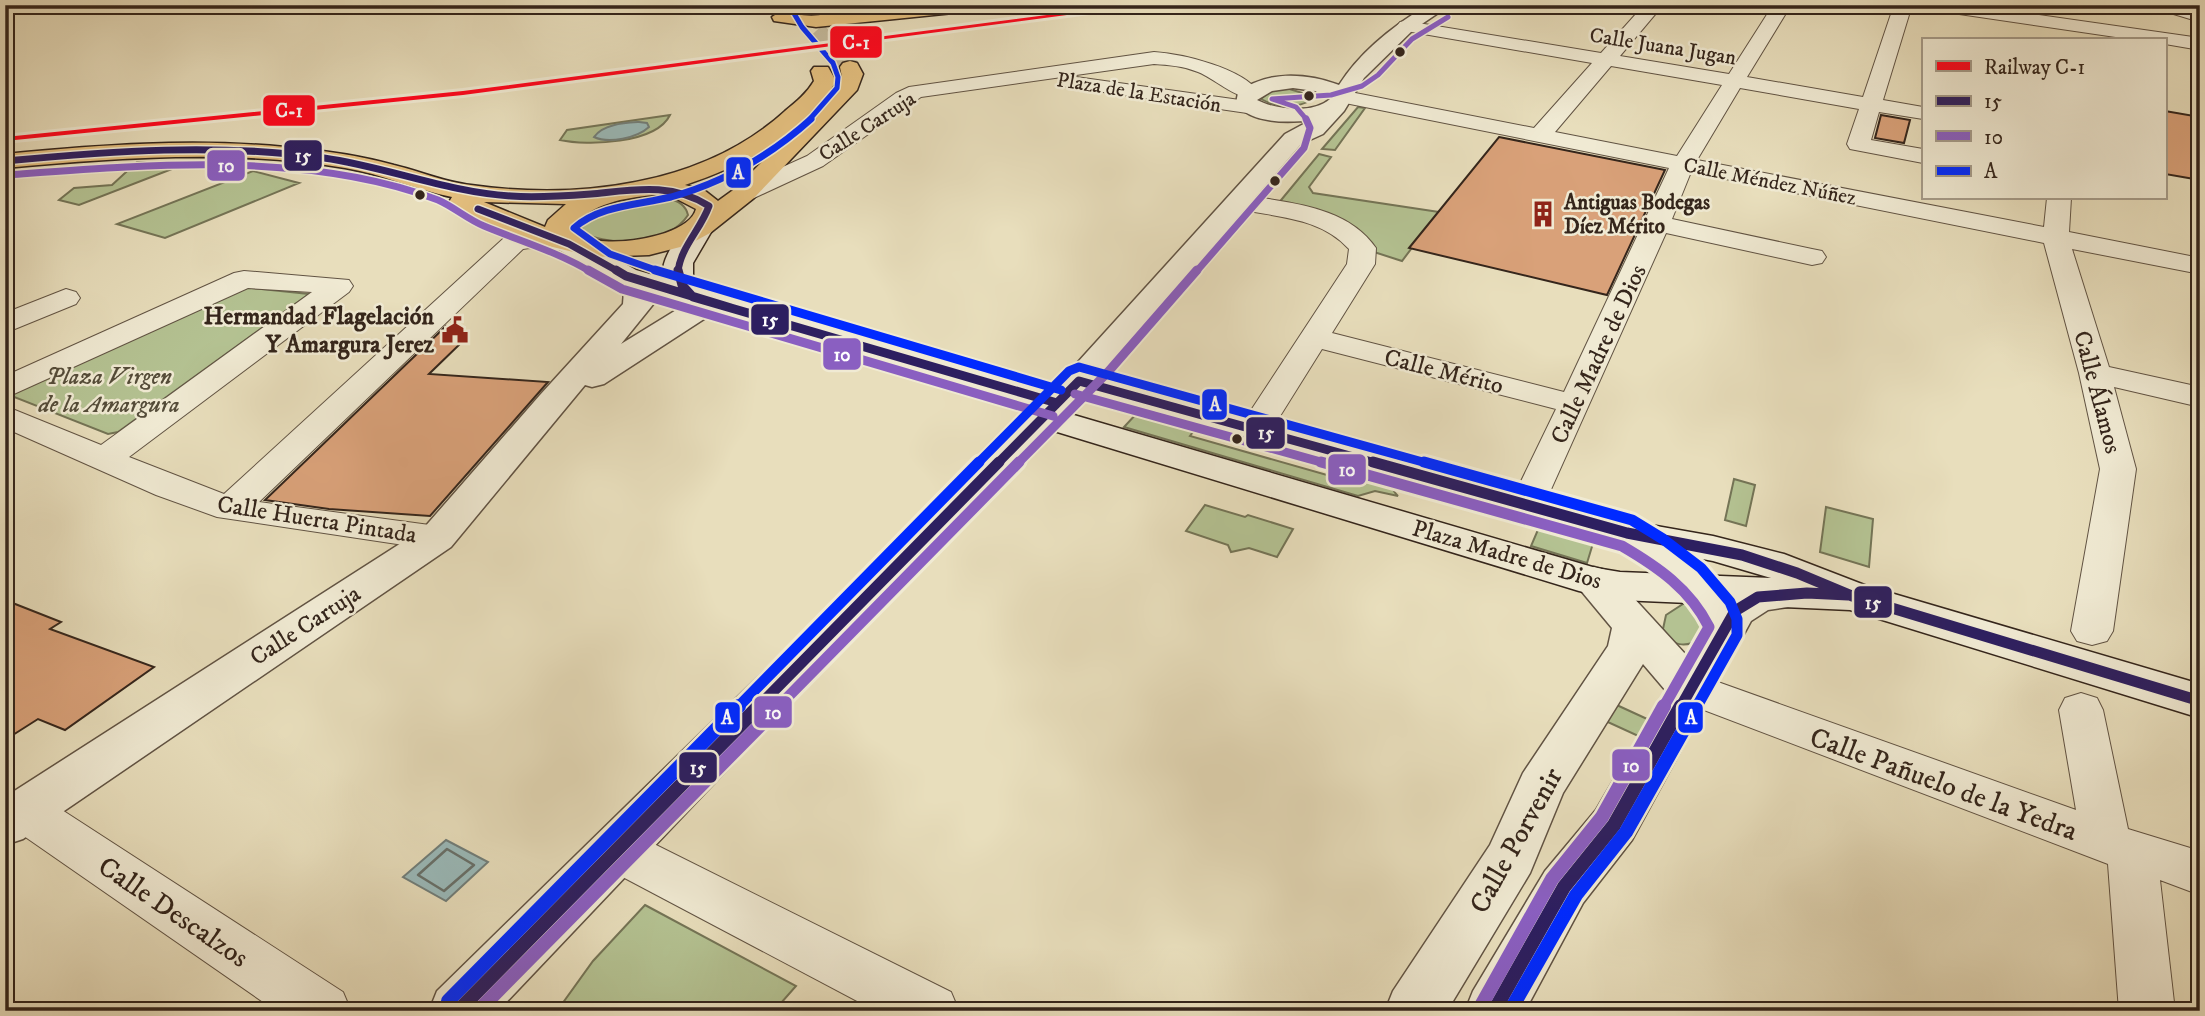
<svg xmlns="http://www.w3.org/2000/svg" width="2205" height="1016" viewBox="0 0 2205 1016" font-family="'IM FELL DW Pica',serif">
<rect width="100%" height="100%" fill="#e8debc"/>
<filter id="stains"><feTurbulence type="fractalNoise" baseFrequency=".00286" numOctaves="4"/><feColorMatrix values="0 0 0 0 .2 0 0 0 0 .09 0 0 0 0 .02 0 0 0 .5 -.17"/></filter>
<radialGradient id="worn" r=".72"><stop offset=".6" stop-color="#630" stop-opacity="0"/><stop offset="1" stop-color="#630" stop-opacity=".3"/></radialGradient>
<path fill="#b4c292" stroke="#747456" stroke-width="2" d="M1286 88 1306 94 1311 100C1297 109 1275 107 1261 99L1269 92Z
M1358 107 1365 108 1335 150 1322 149Z
M670 115C656 144 587 146 560 140L567 130Z
M1319 154 1331 157 1309 187 1313 193 1439 212 1402 261 1374 252 1277 205Z
M137 162H190L79 205 59 200 74 188 112 185Z
M253 171 299 183 165 238 117 224Z
M636 198C653 197 683 194 688 215 670 244 612 248 584 233L581 226C588 205 617 201 636 198Z
M242 287 309 294 118 432 108 434 9 395Z
M1139 411 1196 428 1190 436 1348 481C1360 483 1378 472 1388 482 1392 485 1392 491 1398 496L1375 491 1358 496 1124 427Z
M1734 479 1755 485 1746 526 1725 520Z
M1205 505 1245 517 1248 515 1293 529 1277 557 1249 548 1231 552 1228 545 1186 531Z
M1826 507 1873 519 1869 567 1820 552Z
M1540 525 1594 540 1587 563 1531 546Z
M1683 604H1691L1710 620 1702 639C1687 647 1670 648 1663 629L1666 615Z
M1608 701 1658 724 1647 740 1599 718Z
M645 905 796 986 774 1011H557L593 961Z"/>
<path fill="#9ababa" stroke="#717e7a" stroke-width="2" d="M639 122 647 123 649 127C637 138 609 144 594 137 603 124 624 123 639 122Z
M446 840 488 862 446 901 403 877Z"/>
<g fill="none" stroke-linecap="round" stroke-linejoin="round">
<path stroke="#67706a" stroke-width="2.5" d="M447 849 474 865 444 891 418 875Z"/>
</g>
<path fill="#d9a179" stroke="#34251b" stroke-width="2" d="M2165 111 2200 117V180L2165 174Z
M1881 115 1910 120 1904 143 1875 138Z
M1499 137 1665 170 1607 295 1409 248Z
M446 326 462 342 429 374 548 382 430 516 329 509 265 500Z
M5 600 61 622 50 629 154 667 65 730 38 719 5 740Z"/>
<g fill="none" stroke-linecap="round" stroke-linejoin="round">
<path stroke="#c4b99c" stroke-width="20" stroke-dasharray="20 10" stroke-linecap="butt" d="M816 31 850 67"/>
<g stroke="#615343" stroke-width="2">
<path id="minor" d="M1644 5H1663L1620 56 1729 74 1773 5H1791L1747 77 1863 97 1894 5H1912L1883 100 1923 107V119L1879 112 1871 140 1923 149V163L1850 149 1847 144 1859 109 1740 88 1697 160 2044 227 2047 198H2071L2069 232 2200 258V274L2072 249 2109 367 2200 387V407L2114 387 2136 469 2113 631 2107 641 2092 645 2077 641 2071 631 2100 469 2079 373 2044 243 1691 172 1672 219 1812 249 1822 251 1826 257 1822 263 1812 265 1666 233 1540 514 1527 517 1514 514 1509 506 1556 409 1322 349 1267 437 1255 440 1243 437 1238 430 1347 264 1349 249C1318 215 1273 218 1231 207L1228 202 1231 197C1244 194 1256 197 1269 199 1308 205 1352 213 1376 248L1375 264 1332 333 1564 392 1669 168 1340 102 1333 100 1330 96 1333 92 1340 90 1534 128 1592 63 1406 31 1400 30 1397 26 1400 22 1406 21 1601 53ZM1611 66 1722 85 1677 156 1555 132Z
M1923 5H1970L2200 38V50L2165 44V40H2136L1932 10Z
M2154 5H2181L2200 11V22L2157 9Z
M1154 52C1184 54 1242 68 1260 93L1257 97C1238 102 1216 79 1198 72 1183 66 1169 65 1154 64L921 97 823 166 754 198 745 200 736 198 733 193 736 188 807 156 896 93 909 87Z
M1069 76 1254 102 1262 103 1265 108 1262 113 1254 114 1062 86 1059 82 1062 78Z
M538 230 578 238 582 244 578 250C560 254 542 245 523 249L259 502 437 526 450 529 456 538 450 547 437 550 217 517 156 495 5 428V406L101 445 312 292 248 288 5 398V376L234 273 244 271 349 280 353 286 349 292 129 457 224 494 505 237Z
M66 289 76 292 80 298 76 304 5 333V313Z
M1690 672 2076 810 2059 710 2065 698 2081 693 2097 698 2103 710 2128 829 2200 851V895L2160 880 2175 1011H2119L2108 864 1675 699 1668 688 1675 677Z
M25 791 42 797 343 992 351 1011H276L8 825 5 802 8 797Z
M618 829 636 835 951 992 959 1011H876L600 865 593 850 600 835Z"/>
</g>
<g stroke="#615343" stroke-width="3">
<path id="tertiary" d="M1428 5H1450L1413 30 1364 78 1344 111 1323 134 1301 144 1091 388 1079 391 1067 388 1062 381 1067 374 1285 134 1311 120C1289 123 1250 124 1236 103L1238 93C1265 70 1307 73 1339 85 1360 52 1394 25 1428 5ZM1293 88 1315 91 1330 99C1313 114 1276 110 1257 100L1272 91Z
M626 267C644 272 653 284 655 302L621 344 699 296 710 293 721 296 725 302 721 308 604 384 592 387 585 385 451 547 23 839 5 845V797L423 529 540 395 623 304 624 290 611 276 616 270Z
M1043 407 1055 410 1060 417 1055 424 498 1011H429L437 991 1031 410Z
M1627 521C1666 531 1708 561 1730 595 1753 581 1782 577 1808 584L1814 594 1808 604 1768 610 1751 621 1632 840 1583 903 1525 1011H1465L1473 991 1545 871 1596 810 1666 691 1643 664 1563 793 1530 873 1447 1011H1385L1393 991 1490 845 1523 773 1608 646 1612 628 1573 581 1579 571 1594 567 1609 571 1687 656 1705 625C1691 602 1677 585 1655 568 1639 557 1618 549 1607 533L1613 524Z"/>
</g>
<g stroke="#34251b" stroke-width="3">
<path id="secondary" d="M700 219 710 221 714 227 693 263V280L701 289 1050 390 1067 374 1079 371 1628 521 1713 536 1784 554 1867 586 2200 684V718L1850 610 1620 600 1579 591 1031 424 1026 417 1033 407 616 282 559 250 555 244 559 238 569 236 579 238 636 270 663 278C660 257 679 237 690 221ZM1086 393 1613 542 1713 561 1771 578 1620 572 1596 568 1067 413Z"/>
</g>
<g stroke="#34251b" stroke-width="3">
<path id="primary" d="M839 5H857V11L919 5H992L983 10 816 27 774 21 772 17 781 11C800 16 821 19 839 9Z
M850 61 857 63 863 74 857 90 754 198 710 233 688 245 649 255 594 257 532 242 453 208 449 202 452 197C416 190 382 174 345 168 233 149 118 158 5 168V154C98 145 192 138 285 147 322 150 358 155 394 165 420 171 444 182 471 185 577 200 703 186 785 111 796 102 807 93 814 81L811 71 814 67H828L836 81C805 136 742 166 685 185L704 190 718 201 736 188 836 87 842 77 840 67 843 63ZM654 195 673 197 696 209C688 242 578 253 572 227 593 203 623 198 654 195ZM484 202 566 204 548 220 545 227Z"/>
</g>
<use href="#minor" fill="#f0ead3" fill-rule="evenodd"/>
<use href="#tertiary" fill="#f0ead3" fill-rule="evenodd"/>
<use href="#secondary" fill="#f0ead3" fill-rule="evenodd"/>
<use href="#primary" fill="#e4bf7e" fill-rule="evenodd"/>
<g stroke="#f0ead3" stroke-width="10">
<path id="bus-1-far3" d="M5 161C111 151 218 143 324 158 387 167 447 192 511 196 537 198 564 196 591 194 633 190 671 182 709 206 701 229 680 248 678 272
M478 209 569 244 619 272"/>
</g>
<g stroke="#f0ead3" stroke-width="13">
<path id="bus-1-far2" d="M616 270 626 276 731 308
M678 270 682 285 693 297 1057 403
M997 464 1079 381 1379 464"/>
</g>
<g stroke="#f0ead3" stroke-width="17">
<path id="bus-1-far1" d="M1373 462 1627 533 1742 555 1797 573 1852 596 2200 701
M757 708 999 462
M1680 708 1735 611 1758 597 1807 593 1848 595"/>
</g>
<g stroke="#f0ead3" stroke-width="19">
<path id="bus-1" d="M458 1011 759 706
M1494 1011 1564 887 1614 825 1681 706"/>
</g>
<g stroke="#f0ead3" stroke-width="8">
<path id="bus-2-far4" d="M1307 120 1296 107 1272 99 1331 95 1362 86 1378 75 1412 39 1448 17"/>
</g>
<g stroke="#f0ead3" stroke-width="10">
<path id="bus-2-far3" d="M6 175C142 165 308 150 438 200 454 207 467 219 484 226 520 241 558 252 591 272
M1196 272 1304 148 1310 128 1306 119"/>
</g>
<g stroke="#f0ead3" stroke-width="13">
<path id="bus-2-far2" d="M588 270 622 289 1053 416
M1075 394 1328 464
M1017 464 1108 372 1197 270"/>
</g>
<g stroke="#f0ead3" stroke-width="17">
<path id="bus-2-far1" d="M1321 462 1622 546C1658 567 1690 589 1709 627L1663 708
M777 708 1019 462"/>
</g>
<g stroke="#f0ead3" stroke-width="19">
<path id="bus-2" d="M1482 1004 1552 879 1602 817 1664 706
M478 1011 779 706"/>
</g>
<g stroke="#f0ead3" stroke-width="8">
<path id="bus-3-far4" d="M789 5 802 27 833 63 838 77 837 88 809 120"/>
</g>
<g stroke="#f0ead3" stroke-width="10">
<path id="bus-3-far3" d="M661 272 610 254 574 228C600 205 638 205 671 197 725 182 770 156 811 119"/>
</g>
<g stroke="#f0ead3" stroke-width="13">
<path id="bus-3-far2" d="M655 270 1061 390
M977 464 1069 371 1079 367 1430 464"/>
</g>
<g stroke="#f0ead3" stroke-width="17">
<path id="bus-3-far1" d="M1424 462 1632 520 1663 539 1701 568 1730 602 1737 619V635L1696 708
M737 708 979 462"/>
</g>
<g stroke="#f0ead3" stroke-width="19">
<path id="bus-3" d="M448 1001 739 706
M1510 1011 1576 895 1626 832 1697 706"/>
</g>
<use href="#bus-1-far3" stroke="#2d1f60" stroke-width="7"/>
<use href="#bus-1-far2" stroke="#2d1f60" stroke-width="9"/>
<use href="#bus-1-far1" stroke="#2d1f60" stroke-width="11"/>
<use href="#bus-1" stroke="#2d1f60" stroke-width="14"/>
<use href="#bus-2-far4" stroke="#8a5fc1" stroke-width="5"/>
<use href="#bus-2-far3" stroke="#8a5fc1" stroke-width="7"/>
<use href="#bus-2-far2" stroke="#8a5fc1" stroke-width="9"/>
<use href="#bus-2-far1" stroke="#8a5fc1" stroke-width="11"/>
<use href="#bus-2" stroke="#8a5fc1" stroke-width="14"/>
<use href="#bus-3-far4" stroke="#002aff" stroke-width="5"/>
<use href="#bus-3-far3" stroke="#002aff" stroke-width="7"/>
<use href="#bus-3-far2" stroke="#002aff" stroke-width="9"/>
<use href="#bus-3-far1" stroke="#002aff" stroke-width="11"/>
<use href="#bus-3" stroke="#002aff" stroke-width="14"/>
<g stroke="#f0ead3" stroke-width="6">
<path id="rail-1" d="M1124 5H1142L463 95 5 141V137L463 91Z"/>
</g>
<use href="#rail-1" fill="#ff061d" fill-rule="evenodd"/>
</g>
<defs>
<g id="building-bare" transform="scale(2.1)"><path d="M-4-6H4V6H1V3H-1V6H-4ZM-2.5-4.3h1.7v1.8h-1.7ZM.8-4.3h1.7v1.8H.8ZM-2.5-1h1.7V.8h-1.7ZM.8-1h1.7V.8H.8Z" fill="#8f2418" stroke="#f0ead3" stroke-width="2.5" paint-order="stroke"/></g>
<g id="civic-bare" transform="scale(2.1)"><path d="M-.6-6.5H3V-4.5H.6V-3L4-1V1h2V6H-6V1h2V-1L-.6-3ZM-1.2 2.5V6h2.4V2.5Z" fill="#8f2418" stroke="#f0ead3" stroke-width="2.5" paint-order="stroke"/></g>
</defs>
<g fill-rule="evenodd">
<use href="#building-bare" x="1543" y="214"/>
<use href="#civic-bare" x="455" y="330"/>
</g>
<g fill="#34251b" stroke="#f0ead3" stroke-width="2.5">
<circle cx="1400" cy="52" r="6"/>
<circle cx="1309" cy="96" r="6"/>
<circle cx="1275" cy="181" r="6"/>
<circle cx="420" cy="195" r="6"/>
<circle cx="1237" cy="439" r="6"/>
</g>
<g text-anchor="middle" stroke-width="5" stroke-linejoin="round" paint-order="stroke">
<g font-size="21" fill="#34251b" stroke="#f0ead3">
<text transform="translate(1663 46) rotate(9)" y="7">Calle Juana Jugan</text>
<text transform="translate(1139 92) rotate(9)" y="7">Plaza de la Estación</text>
<text transform="translate(867 126) rotate(-33)" y="7">Calle Cartuja</text>
<text transform="translate(1770 181) rotate(11)" y="7">Calle Méndez Núñez</text>
</g>
<g font-size="21" font-weight="bold" fill="#34251b" stroke="#f0ead3" text-anchor="start">
<text x="1564" y="209">Antiguas Bodegas<tspan x="1564" dy="24">Díez Mérito</tspan></text>
</g>
<g font-size="24" font-weight="bold" fill="#34251b" stroke="#f0ead3" text-anchor="end">
<text x="434" y="324">Hermandad Flagelación<tspan x="434" dy="28">Y Amargura Jerez</tspan></text>
</g>
<g font-size="24" fill="#34251b" stroke="#f0ead3">
<text transform="translate(1598 354) rotate(-65)" y="8">Calle Madre de Dios</text>
<text transform="translate(1444 371) rotate(14)" y="8">Calle Mérito</text>
<text transform="translate(2098 392) rotate(75)" y="8">Calle Álamos</text>
<text transform="translate(317 519) rotate(9)" y="8">Calle Huerta Pintada</text>
<text transform="translate(1507 554) rotate(16)" y="8">Plaza Madre de Dios</text>
<text transform="translate(305 625) rotate(-33)" y="8">Calle Cartuja</text>
</g>
<g font-size="24" font-style="italic" fill="#544c39" stroke="#f0ead3">
<text x="109" y="384">Plaza Virgen<tspan x="109" dy="28">de la Amargura</tspan></text>
</g>
<g font-size="28" fill="#34251b" stroke="#f0ead3">
<text transform="translate(1944 783) rotate(20)" y="10">Calle Pañuelo de la Yedra</text>
<text transform="translate(1515 840) rotate(-61)" y="10">Calle Porvenir</text>
<text transform="translate(174 911) rotate(34)" y="10">Calle Descalzos</text>
</g>
</g>
<g stroke="#f0ead3" stroke-width="2.5">
<rect x="829" y="25" width="54" height="34" rx="7" fill="#ff061d"/>
<rect x="262" y="94" width="54" height="33" rx="7" fill="#ff061d"/>
<rect x="283" y="139" width="40" height="33" rx="7" fill="#2d1f60"/>
<rect x="206" y="149" width="40" height="33" rx="7" fill="#8a5fc1"/>
<rect x="725" y="156" width="27" height="33" rx="7" fill="#002aff"/>
<rect x="750" y="303" width="40" height="33" rx="7" fill="#2d1f60"/>
<rect x="822" y="337" width="40" height="34" rx="7" fill="#8a5fc1"/>
<rect x="1201" y="388" width="27" height="33" rx="7" fill="#002aff"/>
<rect x="1245" y="416" width="41" height="34" rx="7" fill="#2d1f60"/>
<rect x="1327" y="453" width="40" height="33" rx="7" fill="#8a5fc1"/>
<rect x="1853" y="585" width="40" height="34" rx="7" fill="#2d1f60"/>
<rect x="753" y="695" width="40" height="34" rx="7" fill="#8a5fc1"/>
<rect x="1677" y="701" width="27" height="33" rx="7" fill="#002aff"/>
<rect x="714" y="701" width="27" height="33" rx="7" fill="#002aff"/>
<rect x="1611" y="748" width="40" height="34" rx="7" fill="#8a5fc1"/>
<rect x="678" y="751" width="40" height="33" rx="7" fill="#2d1f60"/>
</g>
<g font-size="19" text-anchor="middle" font-weight="bold" fill="#fff">
<text x="856" y="49">C-1</text>
<text x="289" y="117">C-1</text>
<text x="303" y="162">15</text>
<text x="226" y="172">10</text>
<text x="738" y="179">A</text>
<text x="770" y="326">15</text>
<text x="842" y="361">10</text>
<text x="1215" y="411">A</text>
<text x="1266" y="439">15</text>
<text x="1347" y="476">10</text>
<text x="1873" y="609">15</text>
<text x="773" y="719">10</text>
<text x="1691" y="724">A</text>
<text x="727" y="724">A</text>
<text x="1631" y="772">10</text>
<text x="698" y="774">15</text>
</g>
<rect width="2205" height="1016" fill="none" stroke="#e8debc" stroke-width="28"/>
<rect x="7" y="7" width="2191" height="1002" fill="none" stroke="#34251b" stroke-width="3.5"/>
<rect x="14" y="14" width="2177" height="988" fill="none" stroke="#34251b" stroke-width="2"/>
<rect x="1922" y="38" width="245" height="161" fill="#f0ead3" stroke="#a59b89" stroke-width="2"/>
<rect x="1936" y="61" width="35" height="10" fill="#ff061d" stroke="#a59b89" stroke-width="2"/>
<text x="1984" y="74" font-size="21" fill="#34251b">Railway C-1</text>
<rect x="1936" y="96" width="35" height="10" fill="#2d1f60" stroke="#a59b89" stroke-width="2"/>
<text x="1984" y="108" font-size="21" fill="#34251b">15</text>
<rect x="1936" y="131" width="35" height="10" fill="#8a5fc1" stroke="#a59b89" stroke-width="2"/>
<text x="1984" y="144" font-size="21" fill="#34251b">10</text>
<rect x="1936" y="166" width="35" height="10" fill="#002aff" stroke="#a59b89" stroke-width="2"/>
<text x="1984" y="178" font-size="21" fill="#34251b">A</text>
<rect width="100%" height="100%" filter="url(#stains)"/>
<rect width="100%" height="100%" fill="url(#worn)"/>
</svg>
